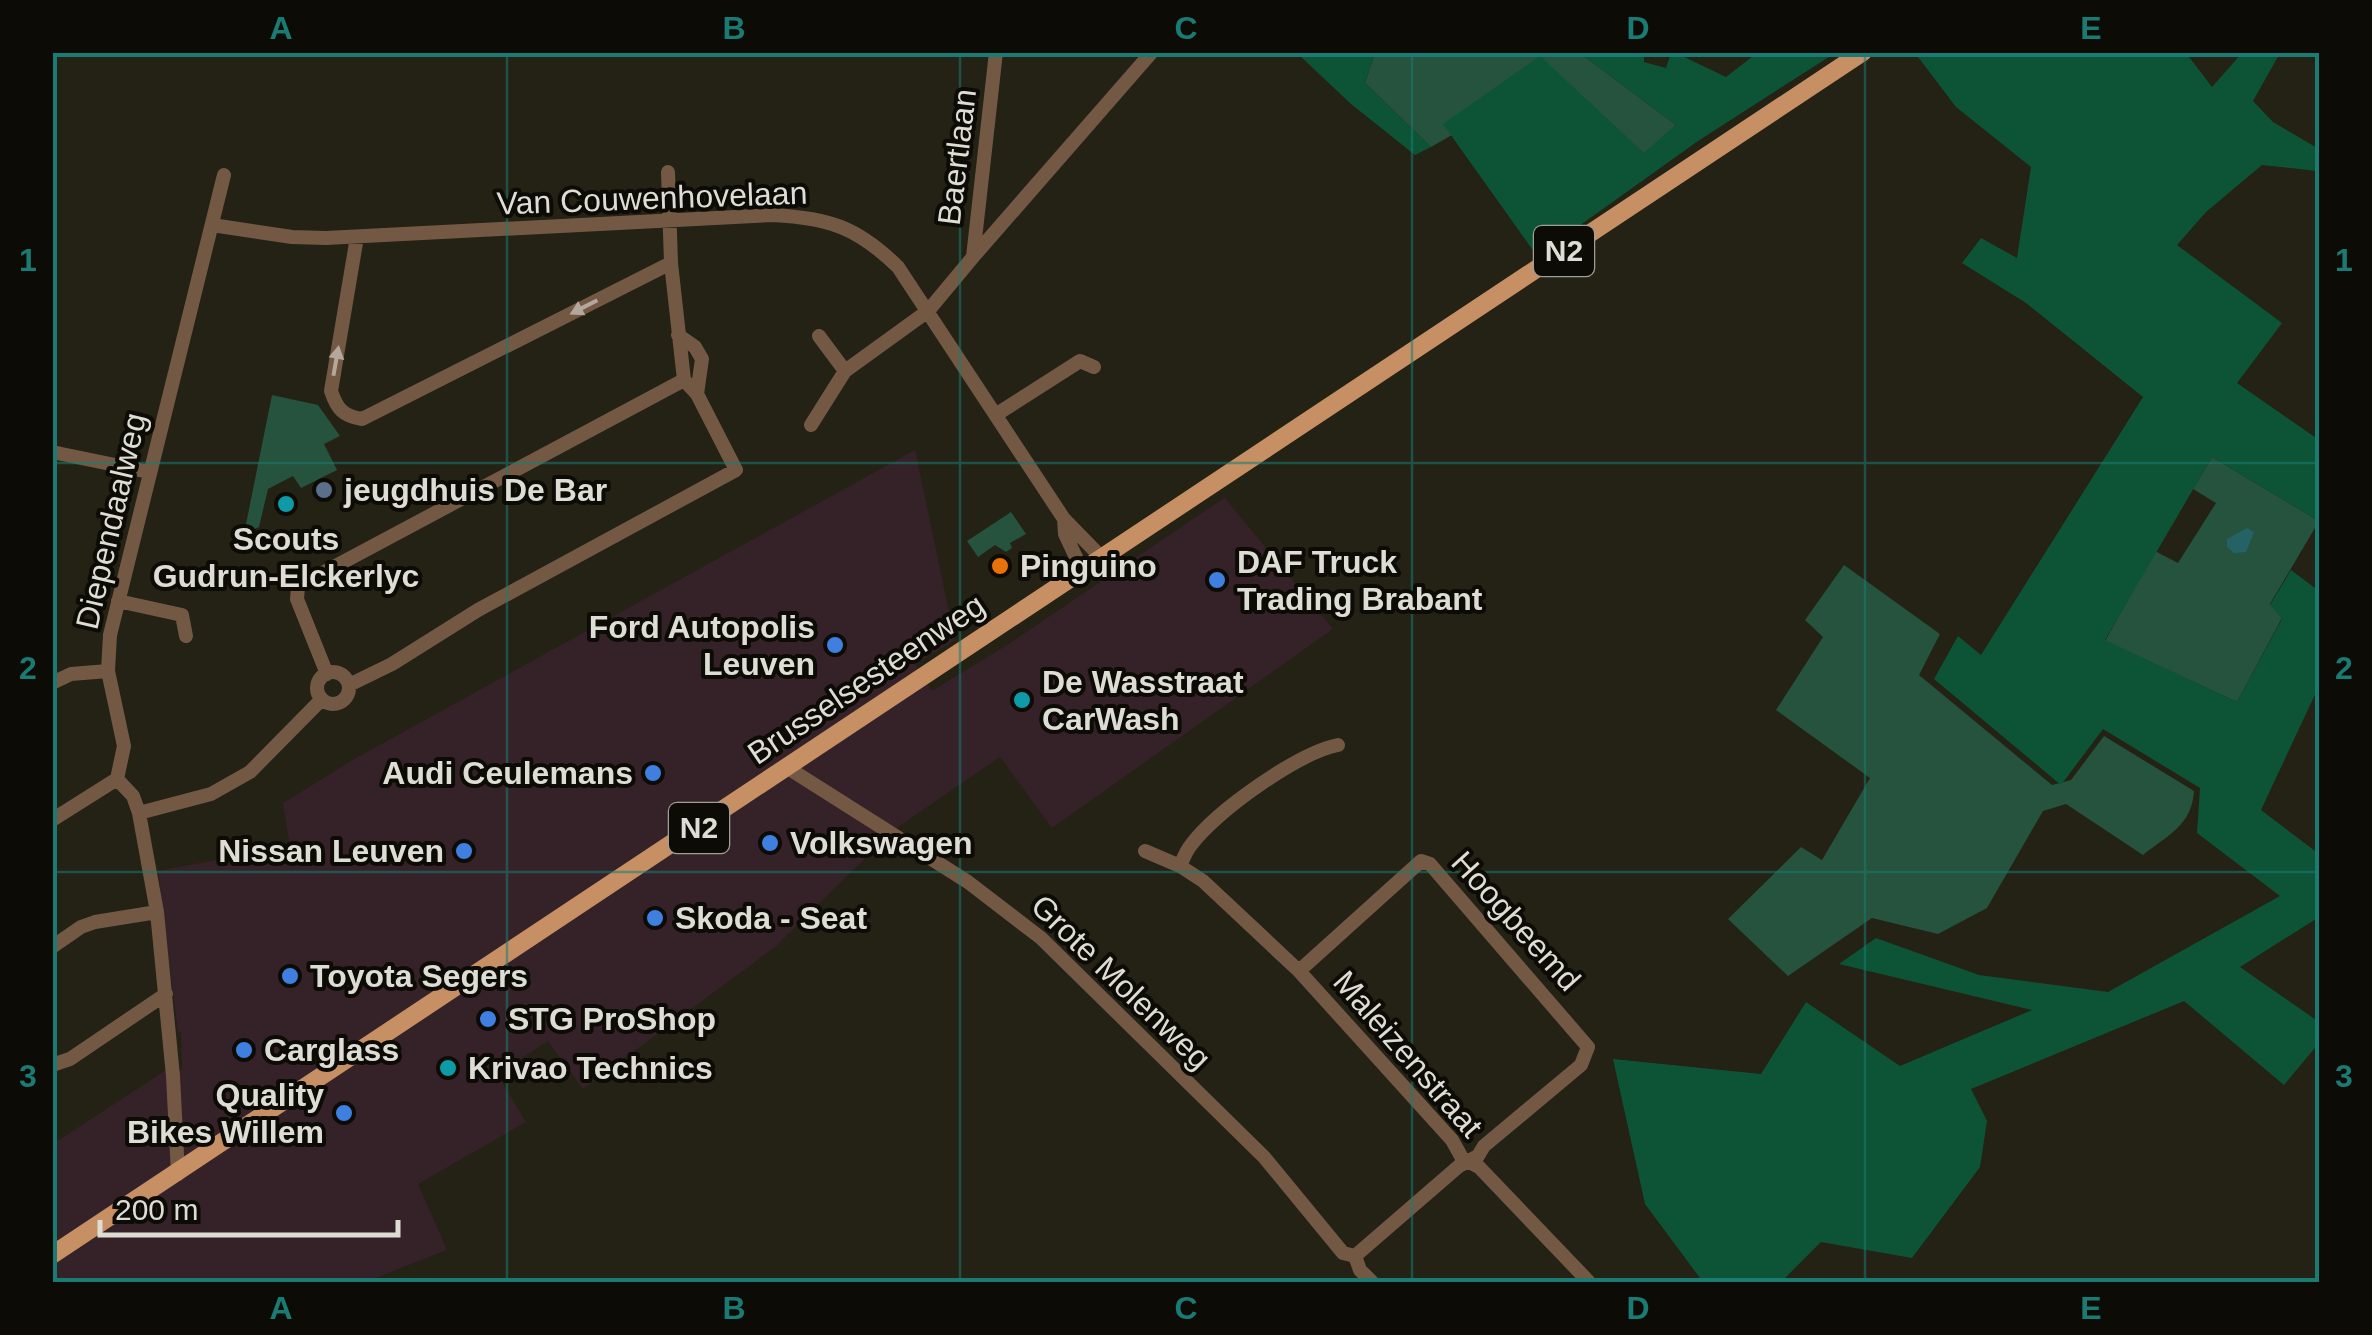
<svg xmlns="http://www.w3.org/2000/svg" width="2372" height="1335" viewBox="0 0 2372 1335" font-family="Helvetica,sans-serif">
<rect width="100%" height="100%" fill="#242115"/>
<path fill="#352228" d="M915 450 955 640 915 664 932 691 1007 645 1224 498 1217 479 1224 497 1333 629 1052 828 1000 757 895 829 775 947 583 1089 548 1041 497 1074 526 1122 418 1184 447 1250 365 1282H53V1144L166 1070H182L181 1032H178L158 871 290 846 283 803 356 758Z"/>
<path fill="#25533d" d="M1375 53H1580L1676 125 1644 154 1452 135 1431 147 1365 83Z
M272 395 318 405 340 436 324 444 337 470 301 488 293 476 268 489 259 527 244 534Z
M2212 457 2319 521 2270 604 2282 618 2237 702 2105 641 2155 551 2178 563 2216 503 2193 489Z
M1011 512 1026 534 1010 543 1012 548 1006 552 995 545 978 557 967 541Z
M1844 565 1940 634 1919 675 2052 785 2071 780 2104 736 2194 791C2192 825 2168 835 2143 855L2066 804 2043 811 1987 908 1938 934 1872 918 1788 976 1728 919 1801 847 1822 860 1870 778 1776 710 1823 637 1805 620Z"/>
<path fill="#0d5437" d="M1297 53H1375L1365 83 1431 147 1415 155 1351 104Z
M1580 53H1644V62L1666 68 1671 53H1676L1726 77 1757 53H1835L1698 141 1537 256 1443 124 1540 56 1644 153 1676 125Z
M2026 53 2028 55 2186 53 2212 87 2242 53H2280L2253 101 2273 122 2319 149 2317 171 2262 165 2206 212 2177 245 2282 323 2237 383 2319 440V521L2212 457 2105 640 2237 702 2282 619 2270 605 2291 570 2319 591V686L2261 810 2319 854V917L2240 967 2319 1022V1043L2284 1085 2184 1001 1971 1089 1987 1121 1980 1167 1912 1258 1821 1242 1781 1282H1703L1645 1204 1613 1059 1761 1074 1806 1002 1900 1066 2032 1010 1839 964 1876 938 1979 975 2108 992 2280 896 2197 833 2200 788 2103 729 2061 785 1934 679 1958 636 1981 655 2143 397 2026 303 1962 263 1981 238 2017 258 2031 167 1956 107 1915 53Z"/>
<path fill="#256266" d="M2247 528 2254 532 2246 552 2234 553 2227 547V539Z"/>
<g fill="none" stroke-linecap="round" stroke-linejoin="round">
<path stroke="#735944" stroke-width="14" d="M212 225 292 237 326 238 773 215C829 218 857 227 898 267L1064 519 1101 557
M357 237 331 391C337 409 343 416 362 419L671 263
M973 257 1152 52
M678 335 695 347 702 359 697 394
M819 336 845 371 928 311 973 257 996 52
M997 414 1080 361 1094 367
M811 425 845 371
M52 452 149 472
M1064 519 1065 534 1082 570
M118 601 182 615 186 636
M317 688a16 16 0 1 1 32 0a16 16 0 1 1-32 0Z
M327 674 297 599 298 587 302 584 684 380 671 263 668 172
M52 683 71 674 108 671
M349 685 392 664 478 610 736 470 697 394 684 380
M788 768 968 882 1041 938 1264 1157 1343 1253 1355 1256
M117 779 124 746 108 671 110 635 224 175
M117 779 133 796 139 813 157 912 173 1076 178 1174
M139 813 211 794 250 772 322 699
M52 820 117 779
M1145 851 1180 866 1203 881 1299 971 1452 1140 1462 1158 1479 1167 1589 1282
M1180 866C1183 859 1186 851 1191 845 1216 811 1298 753 1338 745
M52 947 81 927 95 922 157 912
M1299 971 1421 861 1430 864 1588 1047 1581 1065 1484 1146 1478 1156 1459 1166 1355 1256
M55 1064 70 1059 166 994
M1355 1256 1360 1270 1372 1282"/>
<path stroke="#c69064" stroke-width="18" d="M52 1255 1863 52"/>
</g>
<defs><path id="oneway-solid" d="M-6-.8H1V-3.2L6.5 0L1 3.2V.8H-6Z" transform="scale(2.5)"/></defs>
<g fill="#b3a89b">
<use href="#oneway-solid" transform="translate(584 307) rotate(153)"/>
<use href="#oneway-solid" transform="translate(336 361) rotate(-80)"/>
</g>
<path fill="none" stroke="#197b73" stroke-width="2.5" stroke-opacity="0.55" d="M507 52V1282M960 52V1282M1412 52V1282M1865 52V1282M52 463H2320M52 872H2320"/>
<circle fill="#5c6f8a" stroke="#0c0b06" stroke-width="4" cx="324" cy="490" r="10"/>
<g fill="#0f9aa8" stroke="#0c0b06" stroke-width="4">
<circle cx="286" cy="504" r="10"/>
<circle cx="1022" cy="700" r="10"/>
<circle cx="448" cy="1068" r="10"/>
</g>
<circle fill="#e8710a" stroke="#0c0b06" stroke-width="4" cx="1000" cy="566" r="10"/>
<g fill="#3f7fe0" stroke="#0c0b06" stroke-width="4">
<circle cx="1217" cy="580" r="10"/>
<circle cx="835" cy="645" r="10"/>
<circle cx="653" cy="773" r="10"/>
<circle cx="770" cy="843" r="10"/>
<circle cx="464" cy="851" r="10"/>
<circle cx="655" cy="918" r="10"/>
<circle cx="290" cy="976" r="10"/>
<circle cx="488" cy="1019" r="10"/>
<circle cx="244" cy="1050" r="10"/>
<circle cx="344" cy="1113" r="10"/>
</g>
<g text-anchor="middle" stroke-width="8" stroke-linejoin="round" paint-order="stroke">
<g fill="#0c0b06" stroke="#9f9e97" stroke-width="2.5">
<rect x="1534" y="226" width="60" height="50" rx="8"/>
<rect x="669" y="803" width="60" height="50" rx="8"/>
</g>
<g font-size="30" font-weight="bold" fill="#deddd5">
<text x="1564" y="261">N2</text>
<text x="699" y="838">N2</text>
</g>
<g font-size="32" fill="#deddd5" stroke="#0c0b06">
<text transform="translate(957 157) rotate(-83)" y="11">Baertlaan</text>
<text transform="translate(652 198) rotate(-2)" y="11">Van Couwenhovelaan</text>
<text transform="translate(111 521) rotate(-77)" y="11">Diependaalweg</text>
<text transform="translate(866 679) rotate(-34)" y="11">Brusselsesteenweg</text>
<text transform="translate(1516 921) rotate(48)" y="11">Hoogbeemd</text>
<text transform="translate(1121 982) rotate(44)" y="11">Grote Molenweg</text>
<text transform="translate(1408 1054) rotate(49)" y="11">Maleizenstraat</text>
</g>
<g font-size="32" font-weight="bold" fill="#deddd5" stroke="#0c0b06" text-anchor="start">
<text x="344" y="501">jeugdhuis De Bar</text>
<text x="286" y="550" text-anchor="middle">Scouts<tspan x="286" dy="37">Gudrun-Elckerlyc</tspan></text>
<text x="1237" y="573">DAF Truck<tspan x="1237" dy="37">Trading Brabant</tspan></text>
<text x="1020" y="577">Pinguino</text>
<text x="815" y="638" text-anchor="end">Ford Autopolis<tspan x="815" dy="37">Leuven</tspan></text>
<text x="1042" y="693">De Wasstraat<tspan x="1042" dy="37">CarWash</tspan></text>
<text x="633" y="784" text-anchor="end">Audi Ceulemans</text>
<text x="790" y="854">Volkswagen</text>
<text x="444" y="862" text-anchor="end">Nissan Leuven</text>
<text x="675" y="929">Skoda - Seat</text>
<text x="310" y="987">Toyota Segers</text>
<text x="508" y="1030">STG ProShop</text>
<text x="264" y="1061">Carglass</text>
<text x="468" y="1079">Krivao Technics</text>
<text x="324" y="1106" text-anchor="end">Quality<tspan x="324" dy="37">Bikes Willem</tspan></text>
</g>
</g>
<rect width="2372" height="1335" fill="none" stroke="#0c0b06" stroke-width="110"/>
<path d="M100 1220v15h298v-15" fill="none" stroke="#deddd5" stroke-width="5"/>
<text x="115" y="1220" font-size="30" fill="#deddd5" stroke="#0c0b06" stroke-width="8" paint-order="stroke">200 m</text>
<rect x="55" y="55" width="2262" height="1225" fill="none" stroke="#197b73" stroke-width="4"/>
<g font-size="32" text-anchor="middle" font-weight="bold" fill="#197b73">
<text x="281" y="39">A</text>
<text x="734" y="39">B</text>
<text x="1186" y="39">C</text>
<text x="1638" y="39">D</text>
<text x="2091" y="39">E</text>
<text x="28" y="271">1</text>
<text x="2344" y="271">1</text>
<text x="28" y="679">2</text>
<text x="2344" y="679">2</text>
<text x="28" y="1087">3</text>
<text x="2344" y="1087">3</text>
<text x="281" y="1319">A</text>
<text x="734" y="1319">B</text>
<text x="1186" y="1319">C</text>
<text x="1638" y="1319">D</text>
<text x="2091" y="1319">E</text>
</g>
</svg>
